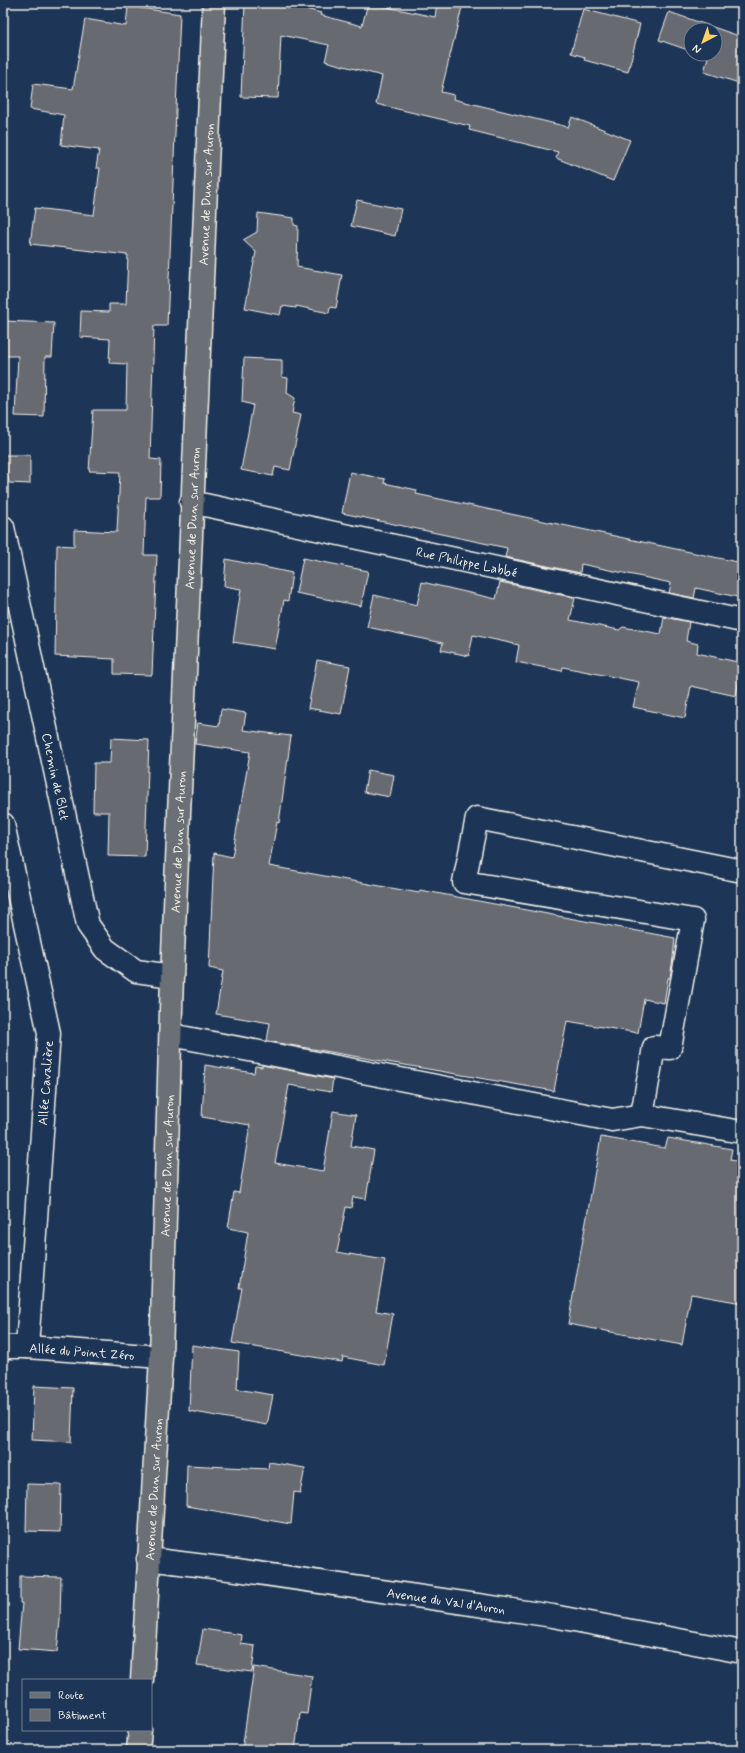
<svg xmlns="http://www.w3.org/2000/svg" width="745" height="1753" viewBox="0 0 745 1753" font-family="Mynerve,sans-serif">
<rect width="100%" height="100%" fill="#1d3557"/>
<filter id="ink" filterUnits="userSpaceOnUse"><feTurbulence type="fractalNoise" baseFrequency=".025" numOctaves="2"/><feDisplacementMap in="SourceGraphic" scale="8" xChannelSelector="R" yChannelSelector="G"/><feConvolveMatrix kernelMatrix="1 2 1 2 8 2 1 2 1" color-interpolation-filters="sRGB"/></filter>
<g filter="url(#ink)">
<path fill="#686a72" stroke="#f4f1e8" d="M245 3H283L321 13 320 15 362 26 368 3 435 17 437 3H463L441 92 454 95 453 99 568 127 572 117 630 140 613 181 556 158 558 152 469 130 470 126 376 104 382 76 325 61 329 45 281 35 278 98 241 97Z
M128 6 180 14 167 326H154L150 459 161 460 160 497H146L144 555H157L152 675 114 674V659L55 656 57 545 74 546V530L117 532 120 472 89 471 93 410H126L127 364 109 363 110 339 80 337 81 311 109 312V304H126L128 255 30 244 35 208 94 215 100 168H96L99 150 61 145 64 115 30 109 33 84 73 89 85 19 126 26Z
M583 9 640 24 628 72 584 60 585 57 571 53Z
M669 12 742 37V84L704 72 708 57 700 54H715V30H691V51L659 40Z
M357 200 401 209 395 236 351 226Z
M258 213 294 218V225L298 226 297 267 342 275 336 308 330 307 329 313 296 306V308L282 306 280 315 245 308 256 252 243 240 257 232Z
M3 321 54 323 52 357H45L44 417 15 416 18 356H3Z
M244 358 282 360V377L288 378 287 393 295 398 292 413 301 415 290 470 275 467 273 476 241 470 253 405 242 402Z
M3 455H30V484L9 483Z
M350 472 385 479 384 483 417 490 416 494 742 563V598L696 588 694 598 669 593 671 583 581 564 580 573 505 557 507 548 342 513Z
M303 558 368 571 361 606 296 593Z
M226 559 292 573 288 601 284 600 275 649 233 642 241 589 224 586Z
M422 582 496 599 500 582 575 598 570 620 619 630 623 627 661 634 664 617 689 622 686 641 698 644 697 653 742 663 736 696 691 686 685 718 633 707 639 682 563 667 562 671 516 662 519 645 473 635 469 656 441 650 443 643 367 627 374 595 417 605Z
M317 660 350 666 341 714 308 708Z
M221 709 246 713 243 730 291 736 279 823 277 822 269 866 419 893 420 890 675 938 673 958 670 978H668L664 1003 644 999 638 1033 567 1021 554 1091 267 1041 270 1023 216 1014 223 971 209 968 214 853 232 857 250 752 195 744 198 723 219 726Z
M111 738 149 740 145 857 108 856 109 812H93L94 763H110Z
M368 770 394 775 390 797 364 792Z
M205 1065 254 1073 255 1066 262 1067V1065L333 1079 331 1092 289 1085 275 1163 323 1171 333 1111 356 1115 351 1146 374 1150 366 1199 353 1197 351 1208 346 1207 337 1252 385 1260 376 1311 393 1314 384 1365 343 1357 342 1362 232 1343 242 1288H239L248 1232 228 1228 234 1192 239 1193 250 1125 202 1117Z
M601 1137 665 1148 668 1138 732 1149 730 1160 742 1162V1303L691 1294 682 1345 568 1324Z
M192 1345 239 1352 237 1389 273 1395 267 1425 189 1411Z
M34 1386 73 1388 71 1442 32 1440Z
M269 1462 305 1468 300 1493 294 1492 291 1524 186 1506 187 1465 268 1469Z
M27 1484 61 1485 60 1532 26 1531Z
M20 1576 61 1577 60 1620 57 1652 18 1649 22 1603H20Z
M203 1629 242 1635 241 1644 255 1646 252 1672 197 1665Z
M254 1667 312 1676 307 1714 300 1713 295 1750H242Z"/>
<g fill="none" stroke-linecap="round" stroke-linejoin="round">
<g stroke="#f4f1e8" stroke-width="25">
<g id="minor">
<path id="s1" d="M191 502 742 621"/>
<path id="s2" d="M3 527 88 925 105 949 136 971 172 976"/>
<path d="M3 824 49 1033 27 1347"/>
<path d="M171 1035 612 1120 642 1115 742 1132"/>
<path d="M642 1115 654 1047 670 1048 693 920 464 882 477 818 742 871"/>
<path id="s3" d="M3 1347H27L161 1357"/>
<path id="s4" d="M148 1559 237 1570 553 1616 742 1652"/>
</g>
</g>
<g stroke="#f4f1e8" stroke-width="25">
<g id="major">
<path id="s5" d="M142 1680 161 1357 172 976 214 3"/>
<path d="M138 1750 140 1730"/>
</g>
</g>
<use href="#minor" stroke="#1d3557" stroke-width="22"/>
<use href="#major" stroke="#6a7074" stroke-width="22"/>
</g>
</g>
<g text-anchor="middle" stroke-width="3.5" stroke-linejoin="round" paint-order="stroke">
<g font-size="13" fill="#f4f1e8" stroke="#1d3557">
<text dy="5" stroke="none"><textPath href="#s5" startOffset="1487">Avenue de Dun sur Auron</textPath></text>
<text dy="5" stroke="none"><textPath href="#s5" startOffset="1163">Avenue de Dun sur Auron</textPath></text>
<text dy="5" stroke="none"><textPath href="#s1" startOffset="282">Rue Philippe Labbé</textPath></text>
<text dy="5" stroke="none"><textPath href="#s2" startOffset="255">Chemin de Blet</textPath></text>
<text dy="5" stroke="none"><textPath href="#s5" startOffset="839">Avenue de Dun sur Auron</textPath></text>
<text transform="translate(45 1083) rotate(-86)" y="5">Allée Cavalière</text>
<text dy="5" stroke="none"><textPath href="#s5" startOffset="515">Avenue de Dun sur Auron</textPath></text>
<text dy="5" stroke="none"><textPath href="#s3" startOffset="79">Allée du Point Zéro</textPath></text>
<text dy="5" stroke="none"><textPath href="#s5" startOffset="191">Avenue de Dun sur Auron</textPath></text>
<text dy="5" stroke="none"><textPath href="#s4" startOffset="301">Avenue du Val d'Auron</textPath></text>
</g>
</g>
<rect width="745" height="1753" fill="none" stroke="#1d3557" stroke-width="16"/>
<rect x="8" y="8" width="729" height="1737" fill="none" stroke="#f4f1e8" stroke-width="1.5" filter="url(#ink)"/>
<rect x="22" y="1679" width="130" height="52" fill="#1d3557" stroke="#738091"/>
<rect x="30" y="1692" width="20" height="6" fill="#6a7074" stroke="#738091"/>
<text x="58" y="1699" font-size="12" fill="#f4f1e8">Route</text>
<rect x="30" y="1709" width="20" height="12" fill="#686a72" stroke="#738091"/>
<text x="58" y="1719" font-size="12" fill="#f4f1e8">Bâtiment</text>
<g transform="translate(703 42) rotate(221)"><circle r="19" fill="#1d3557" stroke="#738091"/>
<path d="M0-3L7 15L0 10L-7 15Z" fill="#ffd166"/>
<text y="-6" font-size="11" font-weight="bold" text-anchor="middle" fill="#f4f1e8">N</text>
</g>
</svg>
